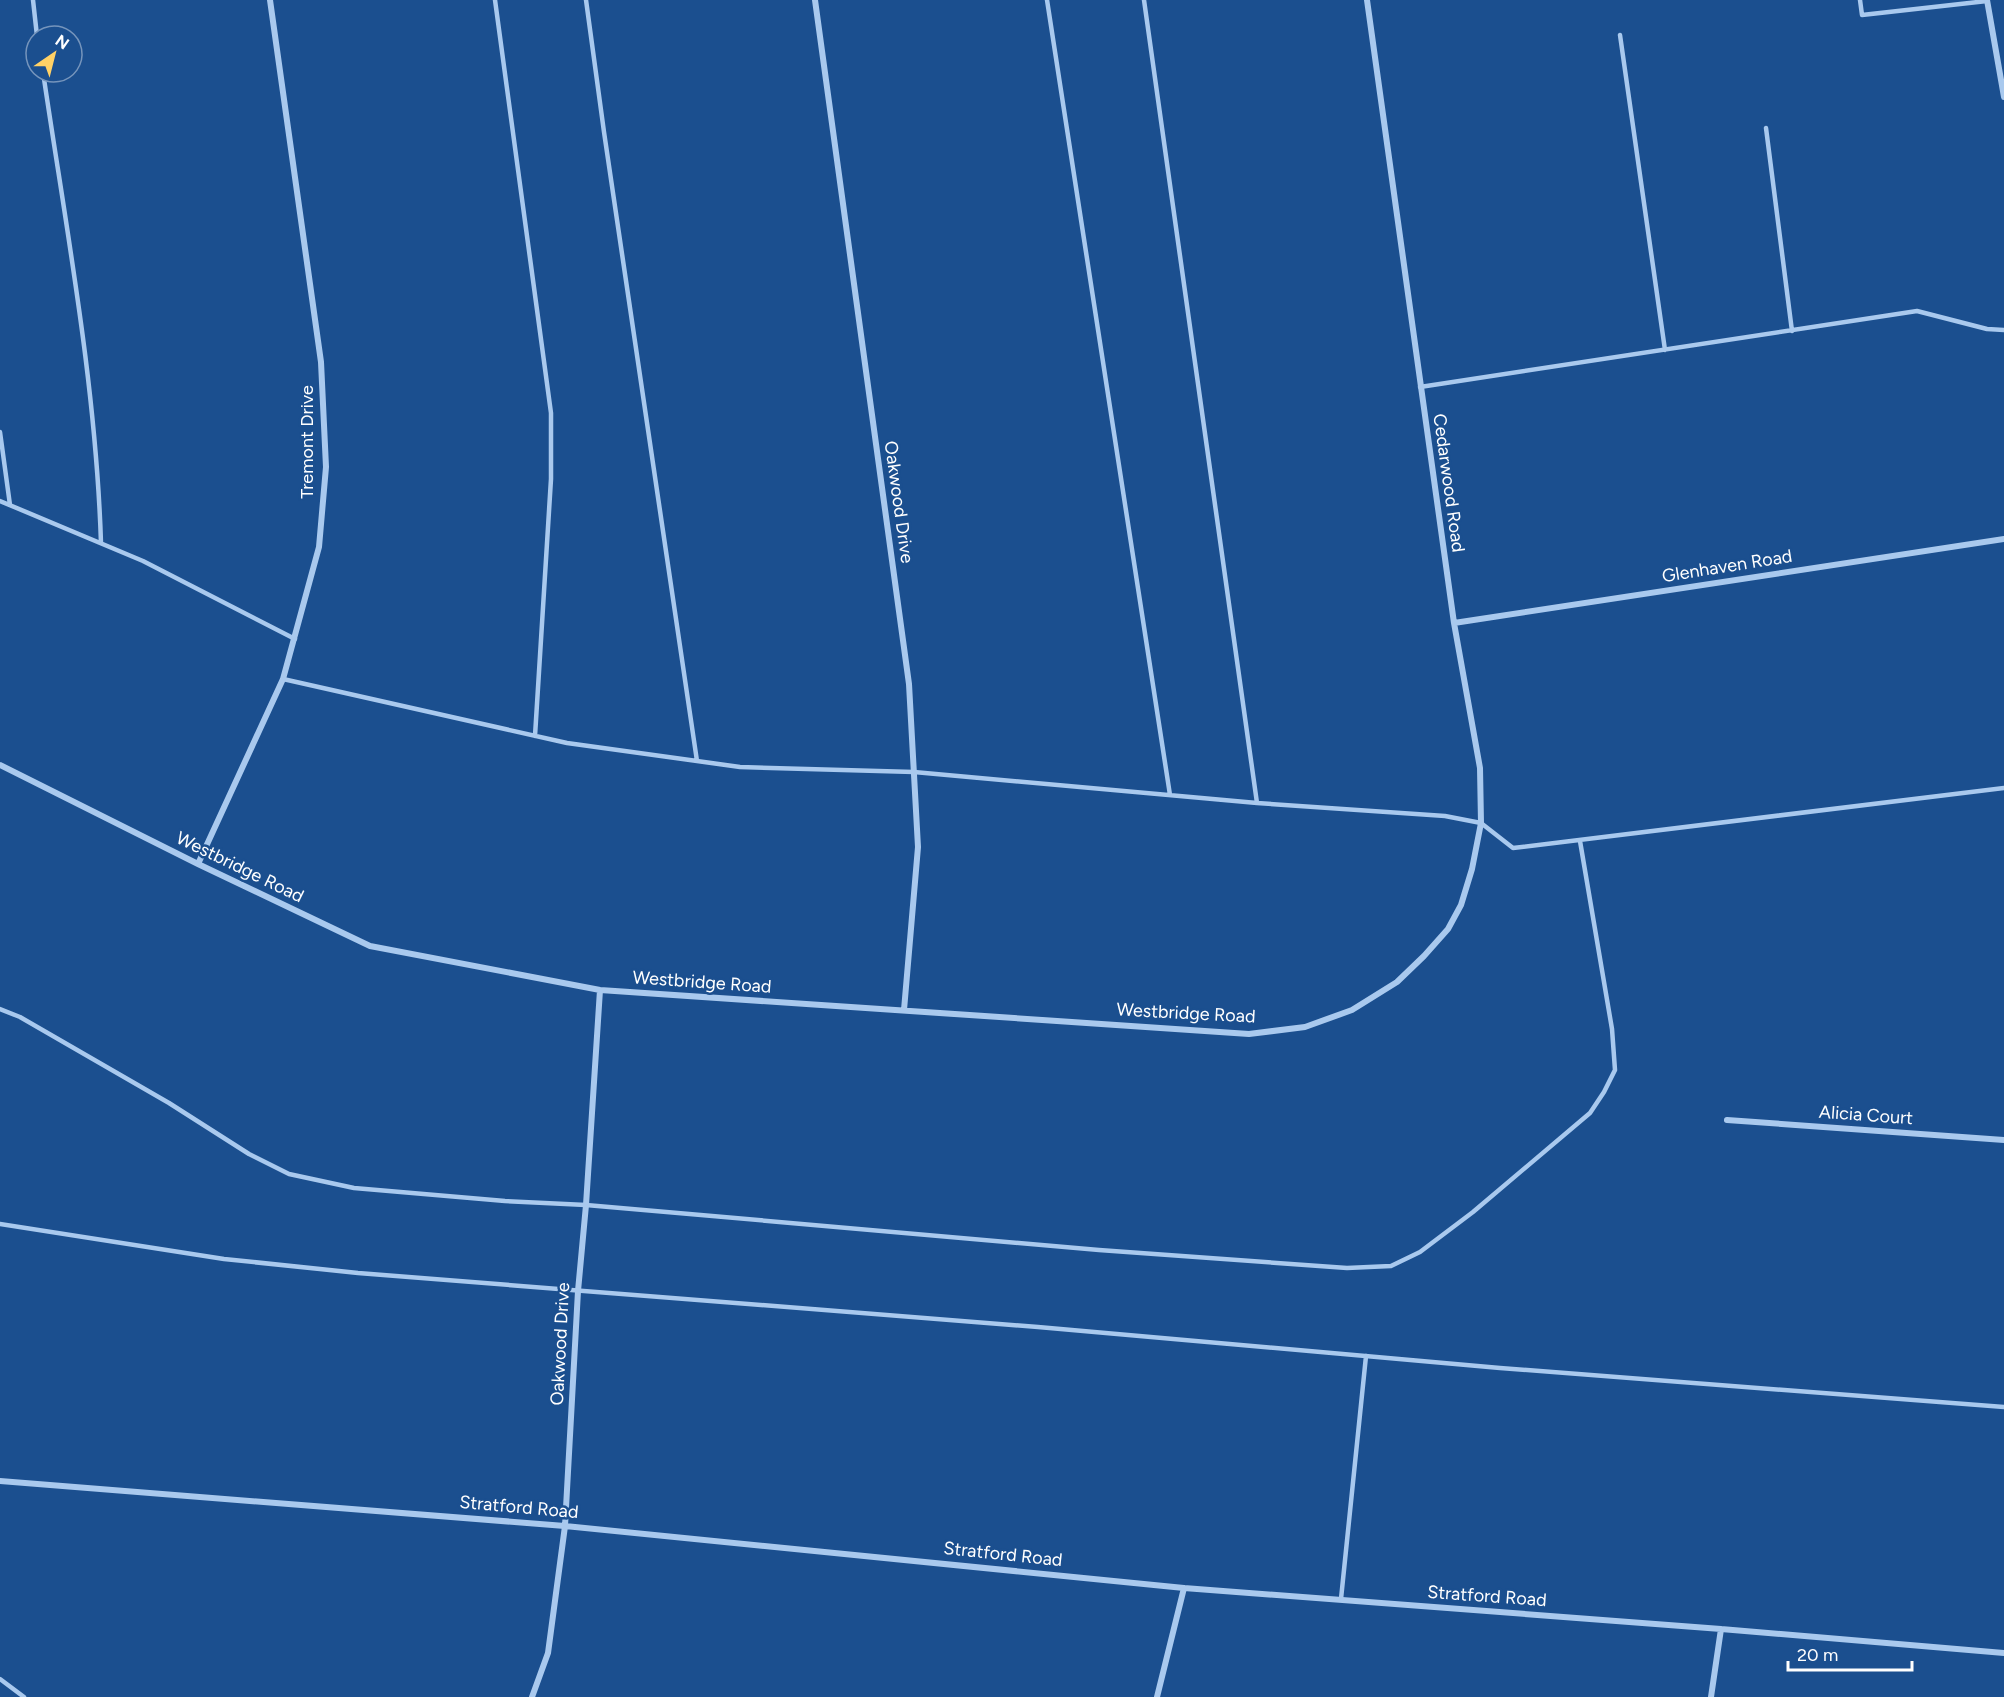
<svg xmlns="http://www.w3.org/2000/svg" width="2004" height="1697" viewBox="0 0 2004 1697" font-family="Figtree,sans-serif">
<rect width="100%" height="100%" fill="#1b4f8f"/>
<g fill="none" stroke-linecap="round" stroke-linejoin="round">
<path stroke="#a9c9ee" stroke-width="4.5" d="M33 0 37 36
M495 0 551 413V479L535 736
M586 0 604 132 697 761
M1047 0 1170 795
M1144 0 1257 803
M1860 0 1862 15 1987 1
M1620 35 1665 350
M43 72C66 228 96 385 101 543
M1766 128 1792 331
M1420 387 1917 311 1987 329 2004 330
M0 432 10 505
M0 501 143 561 295 639
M283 679 567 743 697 761 740 767 914 772 1257 803 1445 816 1481 823 1513 848 2004 788
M0 1009 20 1017 169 1103 249 1154 289 1174 354 1188 505 1201 586 1205 1099 1250 1347 1268 1391 1266 1420 1252 1473 1212 1590 1113 1604 1092 1615 1070 1612 1029 1580 841
M0 1224 224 1259 358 1273 1038 1327 1500 1368 2004 1407
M1341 1599 1366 1356
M0 1679 24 1697"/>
<path stroke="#a9c9ee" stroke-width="6" d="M815 0 909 684 918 847 904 1010
M1987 0 2004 97
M1454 623 2004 539
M0 765 198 864 370 946 600 990 1249 1034 1305 1027 1352 1010 1397 982 1424 956 1448 929 1461 905 1472 869 1481 823 1480 768 1454 623 1367 0
M198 864 283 679 319 547 326 467 321 362 270 0
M1727 1120 2004 1140
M0 1481 565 1526 1184 1588 1721 1629 2004 1653
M532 1697 548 1653 565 1526 578 1291 586 1205 600 990
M1157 1697 1184 1588
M1711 1697 1721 1629"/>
</g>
<g text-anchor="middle" stroke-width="5" stroke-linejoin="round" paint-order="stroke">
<g font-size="18" fill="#fff" stroke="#1b4f8f">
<text transform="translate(307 442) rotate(-90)" y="6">Tremont Drive</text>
<text transform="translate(1449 483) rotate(82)" y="6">Cedarwood Road</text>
<text transform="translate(899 502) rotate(82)" y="6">Oakwood Drive</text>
<text transform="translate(1727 566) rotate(-9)" y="6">Glenhaven Road</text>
<text transform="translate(240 867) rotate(26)" y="6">Westbridge Road</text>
<text transform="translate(702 982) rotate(4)" y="6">Westbridge Road</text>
<text transform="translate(1186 1013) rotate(3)" y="6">Westbridge Road</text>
<text transform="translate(1866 1115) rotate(4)" y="6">Alicia Court</text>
<text transform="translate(560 1344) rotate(-87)" y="6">Oakwood Drive</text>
<text transform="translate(519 1507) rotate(5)" y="6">Stratford Road</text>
<text transform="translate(1003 1554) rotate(6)" y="6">Stratford Road</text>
<text transform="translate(1487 1596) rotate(4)" y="6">Stratford Road</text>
</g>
</g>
<g transform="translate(54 54) rotate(35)"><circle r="28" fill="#1b4f8f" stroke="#7695bc" stroke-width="1.5"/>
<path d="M0-4.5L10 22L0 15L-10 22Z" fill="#ffd166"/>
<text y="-9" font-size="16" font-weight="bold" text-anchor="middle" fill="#ffffff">N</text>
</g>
<path d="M1788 1661v9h124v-9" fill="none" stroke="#ffffff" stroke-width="3"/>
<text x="1797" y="1661" font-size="18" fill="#ffffff" stroke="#1b4f8f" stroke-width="4.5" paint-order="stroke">20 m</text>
</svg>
